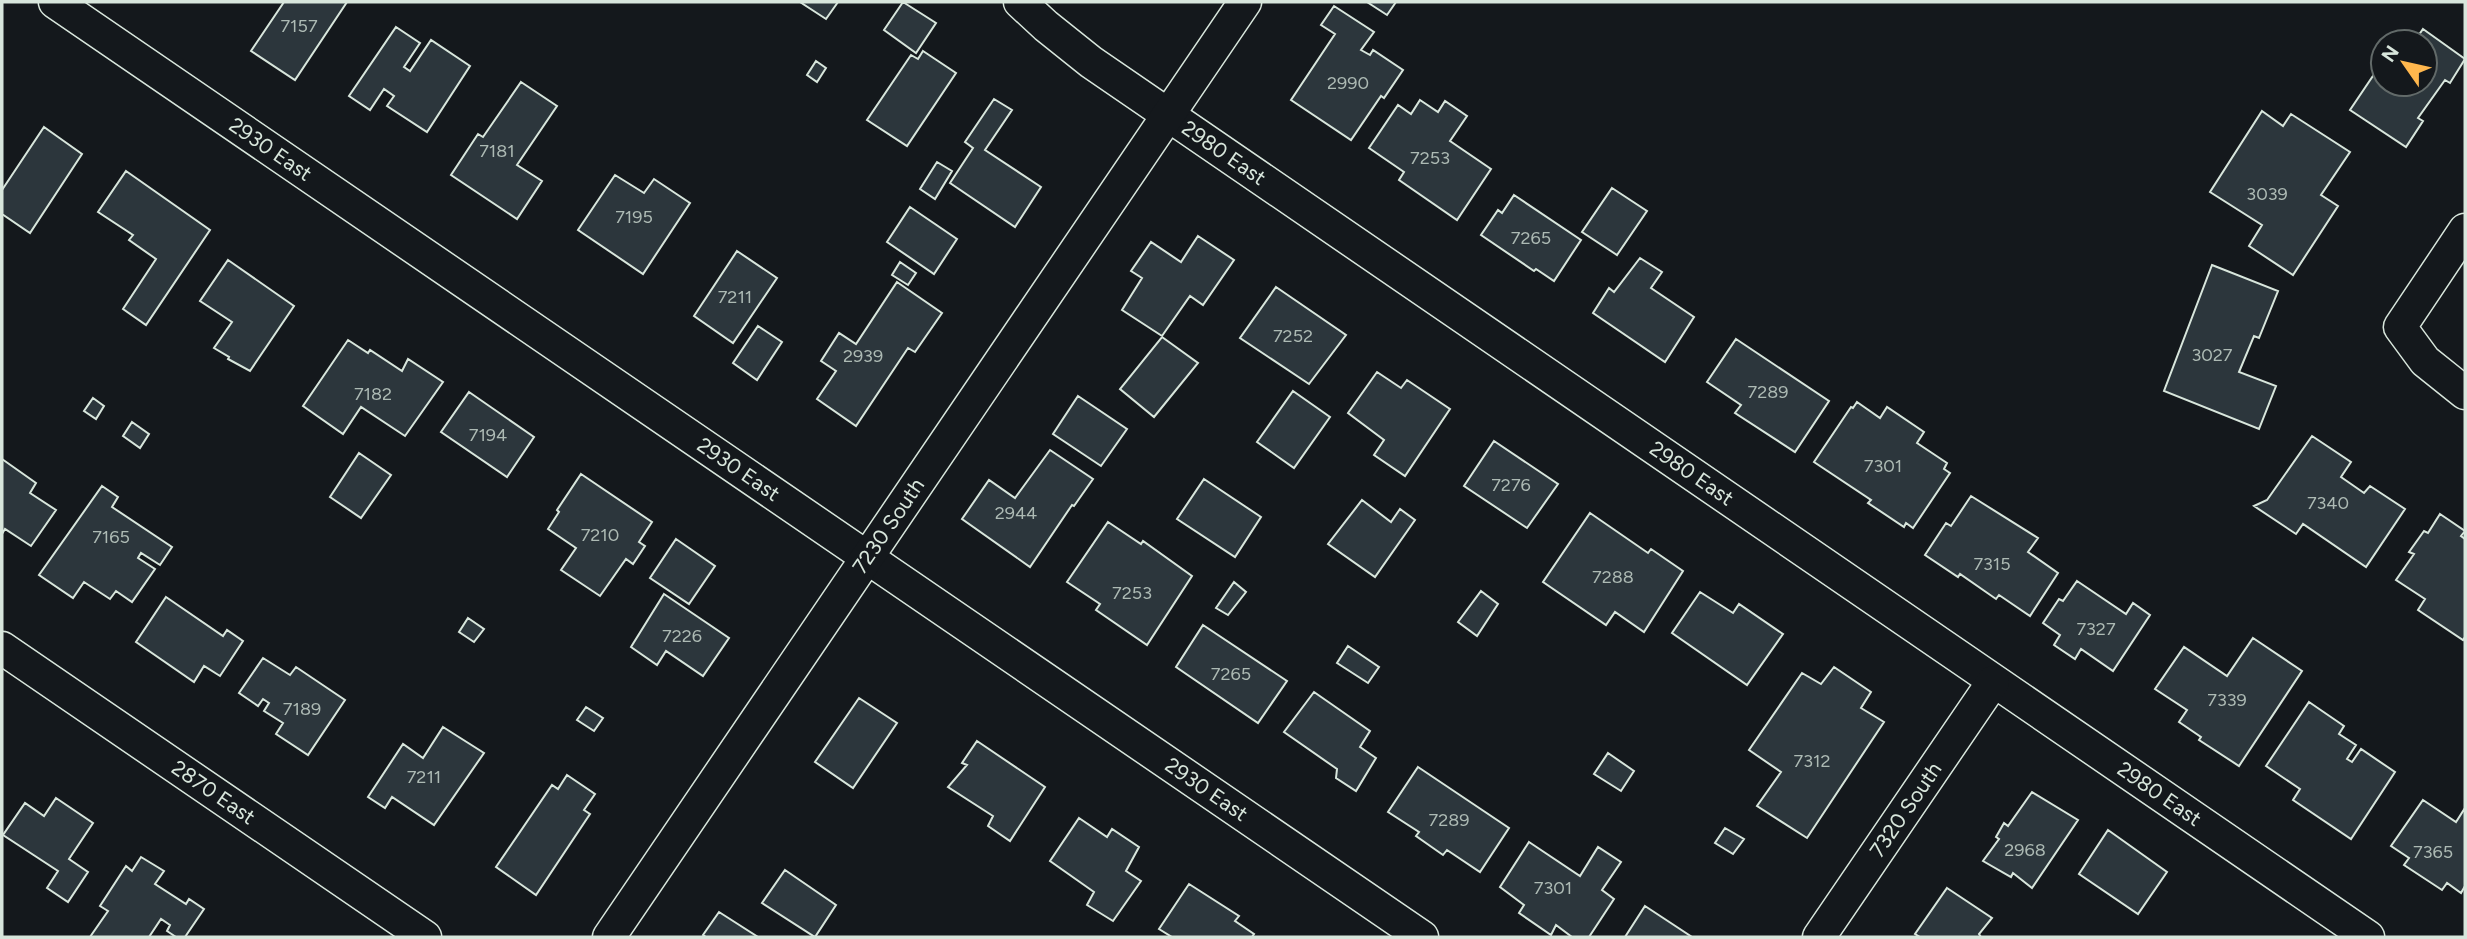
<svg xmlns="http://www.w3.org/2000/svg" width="2467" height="939" viewBox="0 0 2467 939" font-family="Figtree,sans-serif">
<rect width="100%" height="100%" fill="#14181c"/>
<path fill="#2c363c" stroke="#d8e6dc" stroke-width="2" d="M284 2H347L295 80 251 51Z
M800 2H838L826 19Z
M903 2 936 23 916 53 884 30Z
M1367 2H1396L1387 15Z
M1334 6 1374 32 1361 50 1370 55 1373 50 1403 70 1384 98 1381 96 1351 140 1291 100 1335 34 1321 25Z
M396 27 420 43 404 67 410 71 431 40 470 66 427 132 387 106 394 96 384 89 370 110 349 96Z
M2423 29 2465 59 2450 83 2445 80 2418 118 2423 121 2406 147 2350 110 2383 61V84H2425V42H2414Z
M923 51 956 73 907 146 867 120 911 55 918 59Z
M816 61 826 68 817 82 807 75Z
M521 82 557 106 517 165 542 181 517 219 451 175 478 134 483 137Z
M994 99 1012 110 985 150 1041 187 1015 227 950 183 973 148 965 142Z
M1420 100 1438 112 1445 101 1467 116 1450 141 1491 169 1457 220 1399 180 1404 172 1369 148 1398 105 1411 114Z
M2262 111 2283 126 2291 114 2350 152 2321 195 2338 206 2293 275 2249 246 2262 225 2210 192Z
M44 127 82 154 30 233 2 214V190Z
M937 162 952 171 935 199 920 189Z
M126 171 210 230 146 325 123 309 156 259 129 240 133 235 98 212Z
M615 175 644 193 654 179 690 203 643 274 578 230Z
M1612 188 1647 211 1617 255 1582 232Z
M1514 195 1581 240 1554 281 1536 269 1534 271 1481 235 1498 210 1502 213Z
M910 207 957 239 934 274 887 242Z
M1198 236 1234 260 1203 305 1190 296 1162 336 1122 310 1142 278 1131 271 1151 242 1181 262Z
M737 251 777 278 733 343 694 316Z
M1640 258 1662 272 1651 288 1694 317 1665 362 1593 313 1609 288 1614 292Z
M228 260 294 306 250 371 228 359 229 357 214 348 232 322 200 301Z
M900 262 916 273 908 285 892 275Z
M2212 265 2278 291 2259 338 2254 336 2239 372 2276 386 2259 429 2164 391Z
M897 282 942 313 915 352 908 348 856 426 817 399 836 371 821 361 839 333 856 344Z
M1276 287 1346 335 1309 384 1240 338Z
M758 326 782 342 757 380 733 363Z
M1162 337 1198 363 1154 417 1120 389Z
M1736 339 1829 401 1795 452 1735 413 1741 405 1707 382Z
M348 340 368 353 370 350 402 371 408 359 443 382 405 436 361 407 343 434 303 406Z
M1377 372 1401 388 1407 380 1450 409 1405 476 1374 455 1384 440 1348 413Z
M1293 391 1330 417 1294 468 1257 442Z
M469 392 534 437 507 477 441 432Z
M1078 396 1127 429 1101 466 1053 434Z
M93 398 104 406 96 419 84 411Z
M1857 402 1880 418 1887 407 1924 432 1917 443 1947 463 1944 469 1950 473 1913 528 1906 523 1904 527 1868 503 1871 500 1814 462 1851 407 1853 408Z
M132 422 149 434 140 448 123 436Z
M2312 436 2351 462 2341 477 2364 493 2370 486 2405 509 2366 567 2303 524 2296 534 2254 506 2267 500Z
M1494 441 1558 484 1527 528 1464 486Z
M1050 450 1093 479 1074 506 1072 505 1030 567 962 519 989 480 1015 498Z
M359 453 391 475 361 518 330 497Z
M2 459 36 483 30 493 56 510 31 546 5 529 2 534Z
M581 474 652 522 639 542 645 546 633 564 626 559 600 596 561 570 576 548 548 529 559 512 557 510Z
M1204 479 1261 517 1235 557 1177 519Z
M102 486 118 497 112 507 172 547 160 565 141 553 138 558 155 569 132 602 116 591 110 599 84 582 73 598 39 575Z
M1971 496 2038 538 2028 552 2058 573 2030 616 1999 595 1996 599 1960 574 1958 577 1925 555 1946 523 1951 526Z
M1362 500 1391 522 1400 509 1415 520 1375 577 1328 544Z
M1590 513 1648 553 1651 549 1683 571 1644 632 1615 612 1606 625 1543 582Z
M2440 514 2465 531 2461 536 2465 539V637L2463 640 2418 610 2425 599 2396 580 2414 554 2409 552 2424 531 2428 533Z
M1108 522 1141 544 1143 541 1192 576 1147 645 1096 610 1100 604 1067 582Z
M676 539 715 566 689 604 650 578Z
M2077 581 2126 614 2133 603 2150 615 2113 671 2081 649 2075 659 2054 645 2060 635 2043 623 2059 599 2063 601Z
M1234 582 1246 592 1228 615 1216 608Z
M1481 591 1498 604 1477 636 1458 622Z
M1700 592 1733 613 1739 604 1783 634 1747 685 1672 633Z
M664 594 729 638 703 676 666 651 657 665 631 647Z
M166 597 223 636 227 630 243 641 220 676 204 666 194 682 136 642Z
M468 618 484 629 474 642 459 632Z
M1203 625 1287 681 1258 723 1176 667Z
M2253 638 2302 671 2239 766 2199 740 2201 737 2179 722 2187 710 2155 689 2184 647 2227 676Z
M1348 646 1379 667 1368 683 1337 663Z
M263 658 290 675 296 667 345 700 308 755 276 734 283 723 264 711 269 703 263 699 258 706 239 693Z
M1834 667 1871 692 1861 708 1884 722 1807 838 1757 806 1781 772 1749 750 1802 673 1821 684Z
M1314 692 1370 731 1360 747 1376 758 1356 791 1336 778 1337 769 1284 732Z
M859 698 897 723 853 788 815 762Z
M2309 702 2344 726 2339 734 2356 745 2347 759 2352 762 2361 749 2395 772 2351 839 2293 800 2300 789 2266 766Z
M586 707 603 718 594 731 577 720Z
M443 727 484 753 434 825 392 797 385 808 368 797 403 744 423 758Z
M977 741 1045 787 1010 841 988 826 993 816 948 787 967 765 962 763Z
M1608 753 1634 771 1621 791 1594 774Z
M1418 767 1509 828 1480 872 1447 850 1443 855 1416 836 1419 832 1388 812Z
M567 775 595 794 584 810 590 814 536 895 496 867 552 785 558 789Z
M2032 792 2078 820 2032 888 2013 873 2011 877 1983 861 1999 839 1996 837 2004 823 2008 826Z
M56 798 93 823 69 859 88 872 68 902 47 888 58 871 3 835 25 803 44 816Z
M2423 800 2456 822 2465 808V886L2461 893 2447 883 2442 890 2404 865 2409 858 2391 846Z
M1079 818 1107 837 1112 829 1139 847 1126 871 1141 881 1113 921 1087 905 1094 892 1050 861Z
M1725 828 1744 839 1733 854 1715 843Z
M2108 830 2167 872 2138 914 2079 874Z
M1529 842 1580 876 1598 847 1621 862 1602 890 1614 899 1589 937H1572L1556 925 1551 935 1519 913 1524 905 1500 887Z
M141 857 164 871 155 884 186 904 189 899 204 909 185 937H176L167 931 170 925 161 919 149 937H90L108 911 100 906 126 866 132 871Z
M785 870 836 905 815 937 762 903Z
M1189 884 1239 916 1235 921 1254 934 1252 937H1172L1159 929Z
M1947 888 1992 918 1979 934 1981 937H1920L1915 934Z
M1645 906 1692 937H1625Z
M719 912 758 937H706L703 935Z"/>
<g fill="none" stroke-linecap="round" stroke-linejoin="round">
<g stroke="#d8e6dc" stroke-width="35">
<g id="minor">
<path id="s1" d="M55 2 1422 937"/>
<path id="s2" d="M1020 2 1046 26 1091 62 2368 937"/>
<path d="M2465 230 2400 327 2425 361 2465 393"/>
<path id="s3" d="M2 648 425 937"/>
<path id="s4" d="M609 937 1245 2"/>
<path id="s5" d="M1819 937 1993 682"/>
</g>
</g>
<use href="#minor" stroke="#14181c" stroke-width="32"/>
</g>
<g text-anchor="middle" stroke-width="5" stroke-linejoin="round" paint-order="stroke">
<g font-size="18" fill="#adbab4">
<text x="299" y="32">7157</text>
<text x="1348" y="89">2990</text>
<text x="497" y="157">7181</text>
<text x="1430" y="164">7253</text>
<text x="2267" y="200">3039</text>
<text x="634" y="223">7195</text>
<text x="1531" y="244">7265</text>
<text x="735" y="303">7211</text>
<text x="1293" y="342">7252</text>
<text x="2212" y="361">3027</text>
<text x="863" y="362">2939</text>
<text x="1768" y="398">7289</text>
<text x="373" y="400">7182</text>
<text x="488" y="441">7194</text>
<text x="1883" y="472">7301</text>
<text x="1511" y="491">7276</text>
<text x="2328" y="509">7340</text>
<text x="1016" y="519">2944</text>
<text x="600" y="541">7210</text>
<text x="111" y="543">7165</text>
<text x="1992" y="570">7315</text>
<text x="1613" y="583">7288</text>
<text x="1132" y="599">7253</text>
<text x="2096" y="635">7327</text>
<text x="682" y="642">7226</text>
<text x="1231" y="680">7265</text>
<text x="2227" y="706">7339</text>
<text x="302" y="715">7189</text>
<text x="1812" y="767">7312</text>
<text x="424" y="783">7211</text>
<text x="1449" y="826">7289</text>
<text x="2025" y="856">2968</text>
<text x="2433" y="858">7365</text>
<text x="1553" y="894">7301</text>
</g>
<g font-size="21" fill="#d8e6dc" stroke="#14181c">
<text dy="7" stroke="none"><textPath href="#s1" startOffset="261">2930 East</textPath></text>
<text dy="7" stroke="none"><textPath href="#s2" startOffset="254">2980 East</textPath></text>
<text dy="7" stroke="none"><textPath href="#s1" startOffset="828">2930 East</textPath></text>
<text dy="7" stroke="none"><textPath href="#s2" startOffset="821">2980 East</textPath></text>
<text dy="7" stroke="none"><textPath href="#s4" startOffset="497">7230 South</textPath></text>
<text dy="7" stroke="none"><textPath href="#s1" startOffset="1395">2930 East</textPath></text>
<text dy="7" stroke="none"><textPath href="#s3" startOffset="256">2870 East</textPath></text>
<text dy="7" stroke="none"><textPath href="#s2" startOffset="1388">2980 East</textPath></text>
<text dy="7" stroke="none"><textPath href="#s5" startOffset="154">7320 South</textPath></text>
</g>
</g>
<rect width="2467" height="939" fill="none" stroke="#d8e6dc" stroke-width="7"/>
<g transform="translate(2404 63) rotate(304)"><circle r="33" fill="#14181c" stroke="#626a69" stroke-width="2"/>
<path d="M0-5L12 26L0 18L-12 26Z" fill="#ffb74d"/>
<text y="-10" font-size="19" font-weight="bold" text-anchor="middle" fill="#d8e6dc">N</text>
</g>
</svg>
